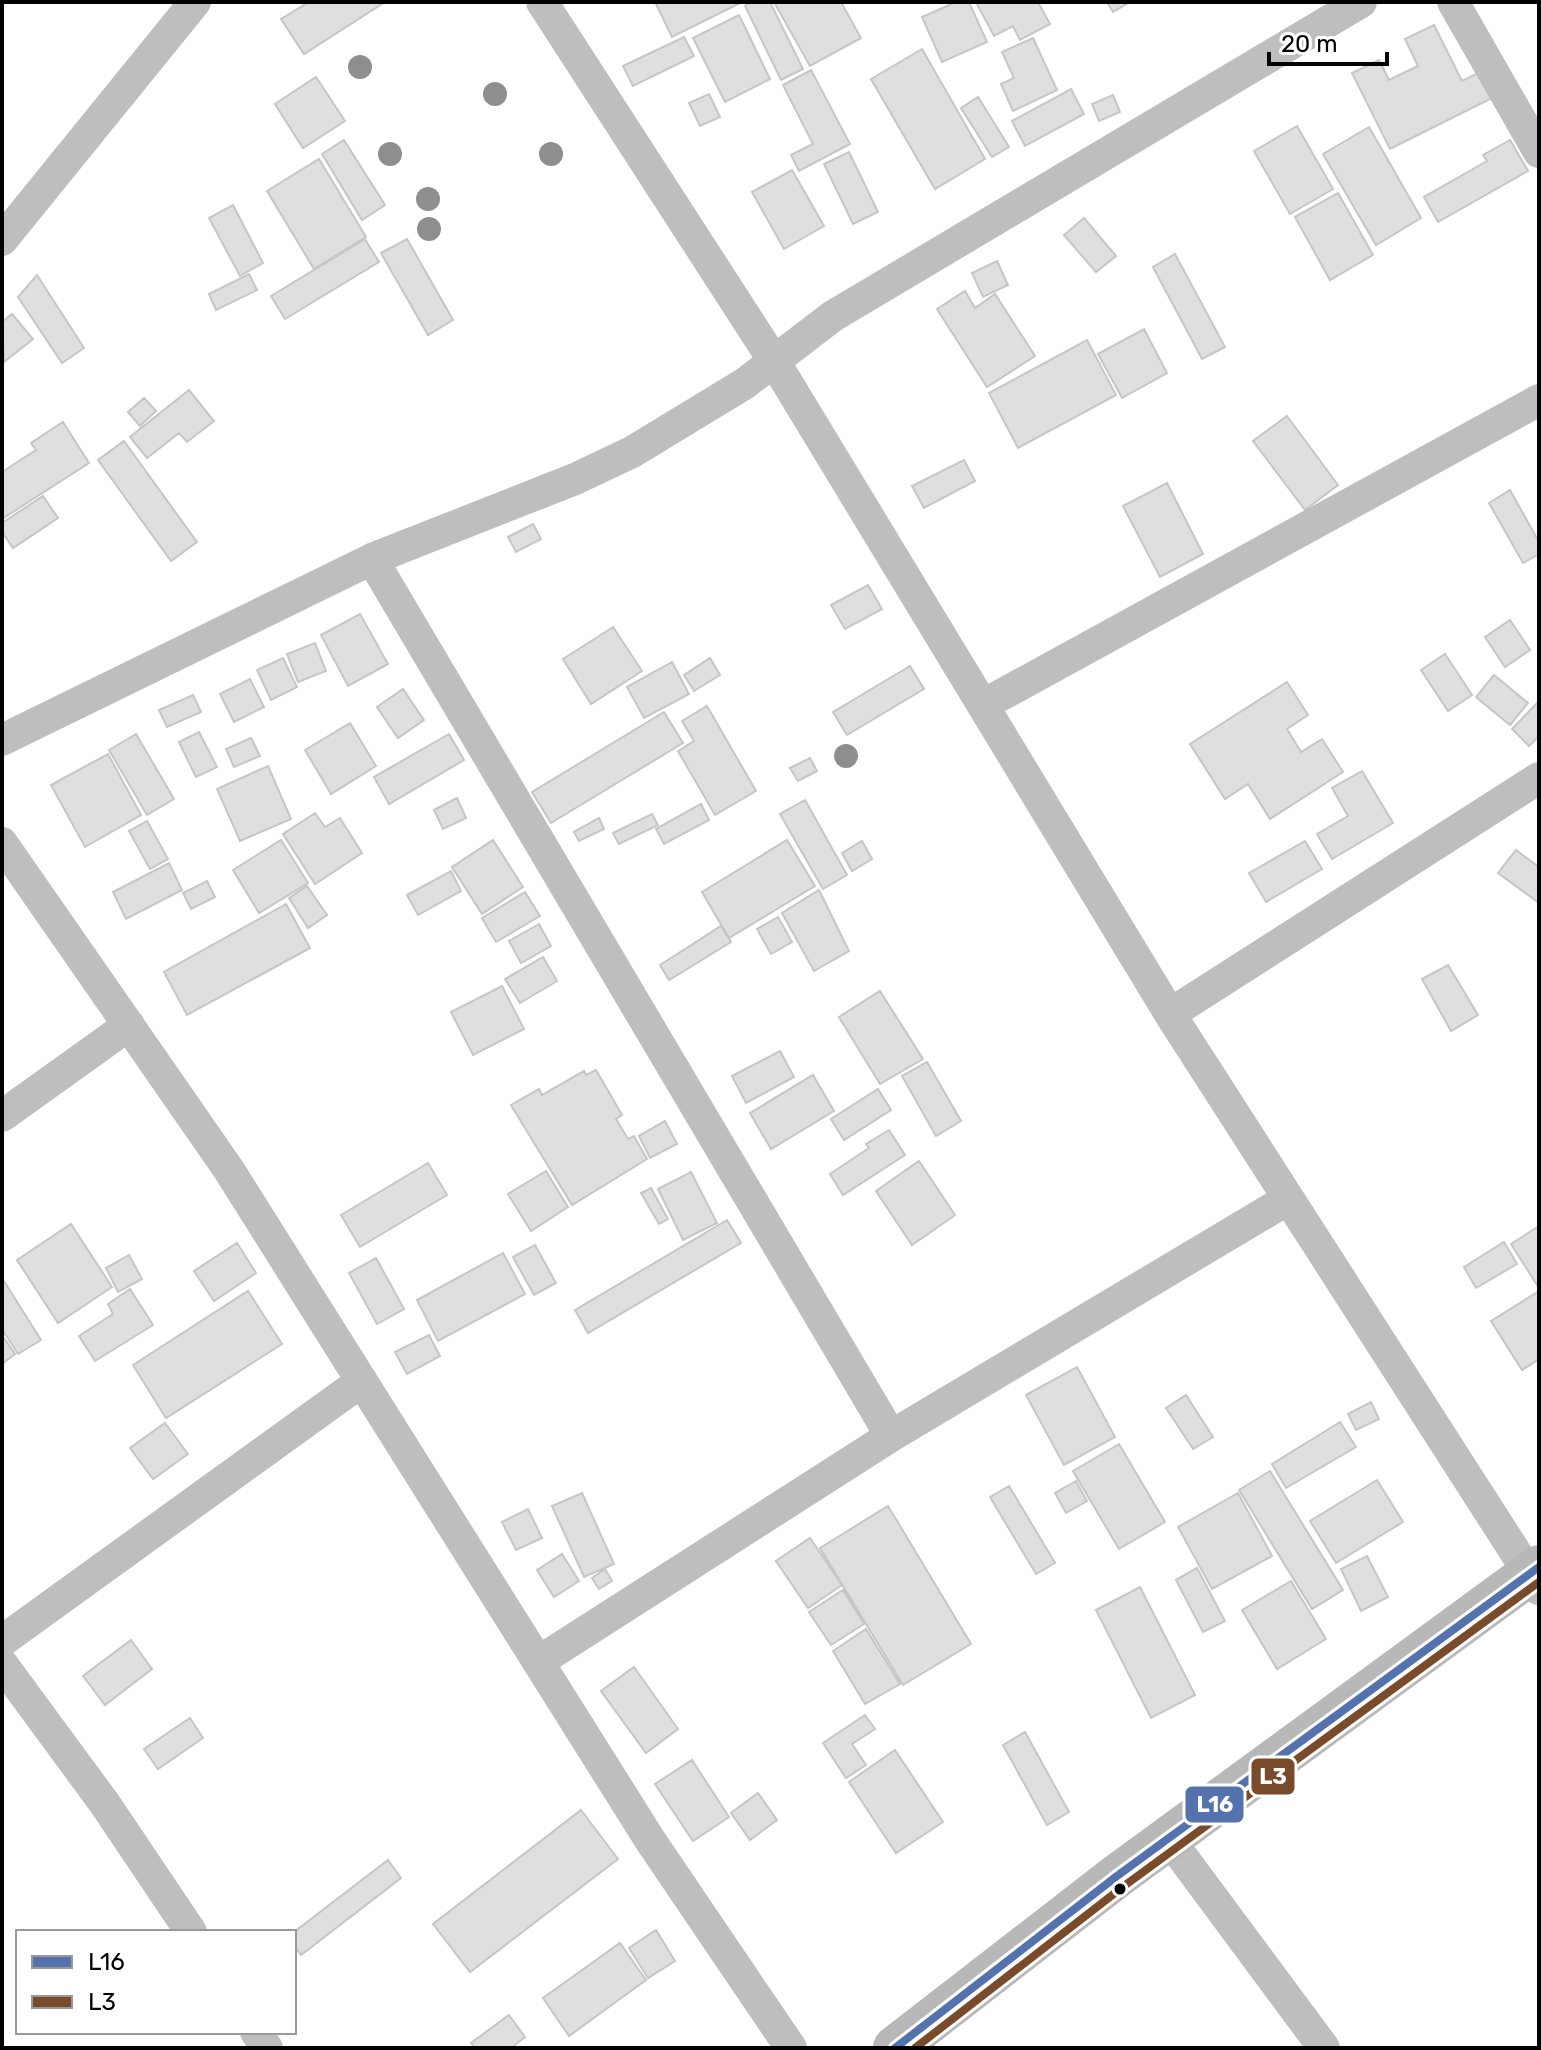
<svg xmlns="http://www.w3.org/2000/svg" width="1541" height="2050" viewBox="0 0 1541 2050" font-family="Rubik,sans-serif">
<rect width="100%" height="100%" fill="#fff"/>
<path fill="#dfdfdf" stroke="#c6c6c6" stroke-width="2" d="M309 2H385L304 54 281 19Z
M655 2H742L672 37Z
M752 2H770L803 69 781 80 745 6Z
M774 2H841L861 38 810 66Z
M956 2H969L987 42 942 62 922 17Z
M976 2H1038L1050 24 1020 40 1013 26 994 36Z
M1107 2H1130L1113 12Z
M739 15 770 79 725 102 693 38Z
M1434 25 1462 81 1480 72 1492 98 1390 149 1352 73 1379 60 1389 80 1418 66 1405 39Z
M684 37 694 56 633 86 623 66Z
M1033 38 1057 90 1013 111 1001 84 1014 78 1002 52Z
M922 49 985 159 935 189 871 79Z
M811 70 850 144 799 171 791 155 813 144 783 85Z
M316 77 345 121 303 148 275 104Z
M1071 89 1084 114 1025 146 1012 121Z
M709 94 720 117 700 126 689 103Z
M1113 95 1120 112 1099 121 1092 104Z
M978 97 1009 147 992 157 961 108Z
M1297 126 1333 189 1290 214 1254 151Z
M1369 127 1421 218 1376 245 1323 154Z
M344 140 385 205 362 220 322 154Z
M1510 140 1528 171 1438 222 1424 197 1487 161 1483 155Z
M849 152 878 212 853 224 824 164Z
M319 159 366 237 314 269 267 191Z
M792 170 824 226 784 249 752 192Z
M1338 193 1373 255 1330 280 1295 217Z
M233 205 263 263 240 276 209 218Z
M1084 218 1116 256 1096 272 1064 235Z
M365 239 379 262 285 319 271 296Z
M407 239 453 320 428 335 381 253Z
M1175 254 1225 347 1202 359 1153 267Z
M997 261 1008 285 983 297 972 273Z
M249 274 257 290 216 310 209 294Z
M37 275 84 348 62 363 18 297Z
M965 291 975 308 995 294 1035 356 987 387 937 309Z
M12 314 33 339 4 362 2 322Z
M1144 329 1167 373 1122 398 1098 354Z
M1087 340 1116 395 1018 448 989 393Z
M189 390 214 421 187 442 179 433 147 458 130 437Z
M144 398 156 411 140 426 128 412Z
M1287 416 1338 485 1305 510 1253 441Z
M63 422 89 463 2 519V472L36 450 31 443Z
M124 441 197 542 171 561 98 460Z
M964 460 975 481 924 508 912 486Z
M1167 483 1203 554 1160 577 1123 506Z
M1510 490 1539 542V554L1523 563 1489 503Z
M43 496 58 518 13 548 2 532V523Z
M533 524 541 539 516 552 508 537Z
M868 585 882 609 845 629 831 605Z
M360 614 388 664 348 686 321 635Z
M1510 620 1530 650 1505 667 1485 637Z
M613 627 642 671 591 704 563 659Z
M315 643 326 671 298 682 287 654Z
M1445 654 1472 695 1448 711 1421 670Z
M283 658 297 687 271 700 257 670Z
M710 658 720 675 694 691 684 675Z
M672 662 689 694 644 718 627 687Z
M910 666 924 689 847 735 833 712Z
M1494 675 1528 703 1510 725 1476 697Z
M250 679 264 707 234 722 220 694Z
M1287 682 1308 715 1287 729 1301 752 1322 739 1343 772 1270 819 1248 784 1225 799 1190 744Z
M403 689 424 720 398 738 377 707Z
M193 695 201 712 167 727 159 710Z
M1539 701V736L1529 746 1512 729Z
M707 706 756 791 715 815 678 751 694 741 682 721Z
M664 712 683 743 551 823 532 792Z
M350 723 376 766 331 794 305 750Z
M199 732 217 767 196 777 179 742Z
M136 734 174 799 147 815 109 750Z
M449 734 464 760 389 804 374 777Z
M251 738 260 756 234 767 226 749Z
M108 754 141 815 85 847 51 785Z
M810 758 817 771 798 781 790 768Z
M268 766 291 819 240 841 217 789Z
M1362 771 1393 823 1332 859 1317 834 1348 816 1332 788Z
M457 798 466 818 443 829 434 810Z
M805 800 847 875 823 889 780 814Z
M701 804 709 820 664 844 656 829Z
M315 813 325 827 340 818 362 853 315 884 283 834Z
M652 814 658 825 619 844 613 833Z
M599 818 604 829 579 841 574 832Z
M147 821 168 859 150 869 129 831Z
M281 840 308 883 259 913 233 870Z
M493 840 523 887 482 914 452 867Z
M787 840 815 886 729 938 702 892Z
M862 841 872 859 852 871 842 853Z
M1305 841 1322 869 1266 902 1249 873Z
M1516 850 1539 867V903L1498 873Z
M169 863 182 890 126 919 113 892Z
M451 871 461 891 418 915 407 895Z
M207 881 215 897 191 909 183 893Z
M307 886 327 915 308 928 289 898Z
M819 890 849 951 814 971 782 913Z
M525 892 540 916 496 942 482 918Z
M286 904 310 948 187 1015 164 972Z
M778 917 792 942 771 954 757 929Z
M539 924 551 946 521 963 509 941Z
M721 926 731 942 669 980 660 965Z
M543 957 557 981 520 1003 505 979Z
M1448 965 1478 1015 1451 1031 1422 979Z
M502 986 524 1029 473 1055 451 1012Z
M880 991 923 1059 880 1084 839 1017Z
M780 1051 794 1077 746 1103 732 1076Z
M927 1062 961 1121 936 1136 902 1076Z
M596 1070 622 1115 616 1119 628 1139 634 1136 647 1159 572 1205 511 1105 539 1089 542 1095 584 1071 586 1075Z
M813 1075 834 1111 771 1149 750 1113Z
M878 1089 891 1110 844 1140 831 1119Z
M665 1121 677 1144 650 1158 639 1136Z
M889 1130 905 1155 843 1195 830 1174 869 1148 866 1144Z
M919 1161 955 1215 912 1245 876 1191Z
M428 1163 447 1195 360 1247 341 1215Z
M546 1171 568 1207 531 1231 508 1194Z
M691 1172 717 1223 683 1240 658 1189Z
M651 1188 668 1219 659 1224 641 1193Z
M727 1220 741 1243 588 1333 575 1310Z
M71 1224 112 1287 58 1323 17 1260Z
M1539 1226V1284L1537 1285 1511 1244Z
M1504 1242 1517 1264 1476 1288 1464 1267Z
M237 1243 256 1273 214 1301 194 1271Z
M535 1245 556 1283 534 1295 513 1257Z
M503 1253 525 1294 438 1341 417 1300Z
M129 1255 142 1279 118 1292 106 1268Z
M376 1258 404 1309 377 1324 349 1273Z
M2 1278 41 1340 18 1354 2 1329Z
M130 1289 153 1325 95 1361 79 1336 113 1314 108 1304Z
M248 1291 282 1344 166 1418 133 1365Z
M1539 1291V1359L1522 1370 1491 1321Z
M2 1335 15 1354 2 1364Z
M429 1335 440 1356 407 1374 395 1352Z
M1077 1367 1115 1437 1064 1465 1026 1395Z
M1186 1395 1213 1437 1193 1449 1166 1408Z
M1371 1402 1379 1419 1356 1430 1348 1414Z
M1340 1422 1356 1447 1286 1488 1272 1464Z
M165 1423 188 1454 153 1479 130 1448Z
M1119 1444 1165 1522 1119 1549 1073 1471Z
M1270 1471 1343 1590 1312 1609 1239 1490Z
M1377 1480 1403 1522 1336 1563 1310 1521Z
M1076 1481 1087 1501 1066 1513 1055 1493Z
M1009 1486 1055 1563 1036 1574 990 1497Z
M582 1493 614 1564 584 1577 552 1506Z
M1238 1493 1272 1556 1212 1589 1178 1527Z
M888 1506 971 1644 903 1685 820 1548Z
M528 1509 542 1538 516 1550 502 1522Z
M810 1538 842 1585 808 1608 776 1561Z
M562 1554 579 1581 554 1597 537 1570Z
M1367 1556 1388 1597 1361 1611 1341 1569Z
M1197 1568 1225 1621 1203 1632 1176 1580Z
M605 1569 612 1581 599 1589 592 1578Z
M1291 1581 1326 1639 1277 1669 1242 1610Z
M1140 1587 1195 1695 1151 1718 1096 1610Z
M843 1590 864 1624 831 1645 809 1612Z
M866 1629 900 1684 865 1704 833 1651Z
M131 1640 152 1669 105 1705 83 1676Z
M634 1667 678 1729 646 1753 601 1691Z
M865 1715 875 1729 852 1744 866 1765 846 1778 823 1743Z
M190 1718 203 1738 158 1769 144 1749Z
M1025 1732 1069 1812 1047 1825 1003 1745Z
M895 1750 943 1822 896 1853 849 1782Z
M692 1760 729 1817 693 1841 655 1784Z
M758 1793 777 1820 750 1840 731 1813Z
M581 1810 618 1859 470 1972 433 1924Z
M388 1860 401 1878 301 1955 294 1945V1932Z
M656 1930 675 1961 648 1978 629 1948Z
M620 1943 646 1980 569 2036 543 1998Z
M509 2015 525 2037 511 2048H475L471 2043Z"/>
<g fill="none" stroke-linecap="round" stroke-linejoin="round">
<path stroke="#bebebe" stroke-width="32" d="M542 2 774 361 1170 1014 1539 1589
M1453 2 1539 152
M2 240 195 2
M372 559 891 1436
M983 705 1539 400
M2 740 372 559 575 479 632 452 744 384 833 316 1361 2
M2 843 229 1170 650 1840 791 2048
M1170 1014 1539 778
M2 1116 129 1025
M2 1641 362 1381
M538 1662 891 1436 1288 1199
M2 1664 105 1804 191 1932
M1169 1839 1324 2048
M256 2032 267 2048"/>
<path stroke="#b8b8b8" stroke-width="44" d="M895 2048 1117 1876 1539 1567"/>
<g stroke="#fff" stroke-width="14">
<path id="bus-1" d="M895 2048 1117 1876 1539 1567"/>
</g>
<g stroke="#fff" stroke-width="14">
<path id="bus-2" d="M915 2048 1124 1886 1539 1582"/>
</g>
<use href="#bus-1" stroke="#5472ae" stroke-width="8"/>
<use href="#bus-2" stroke="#7a4b2a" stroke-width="8"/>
</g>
<g fill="#8e8e8e">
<circle cx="360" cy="67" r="12"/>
<circle cx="495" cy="94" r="12"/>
<circle cx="390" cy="154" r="12"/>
<circle cx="551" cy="154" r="12"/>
<circle cx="428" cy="199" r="12"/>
<circle cx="429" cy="229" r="12"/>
<circle cx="846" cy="756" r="12"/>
</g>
<circle fill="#000" stroke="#fff" stroke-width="3" cx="1120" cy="1889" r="7"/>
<g stroke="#fff" stroke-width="3">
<rect x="1250" y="1757" width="46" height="39" rx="8" fill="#7a4b2a"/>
<rect x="1184" y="1785" width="61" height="39" rx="8" fill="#5472ae"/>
</g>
<g font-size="22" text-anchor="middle" font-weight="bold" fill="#fff">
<text x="1273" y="1784">L3</text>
<text x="1215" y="1812">L16</text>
</g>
<rect width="1541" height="2050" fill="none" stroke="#000000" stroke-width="8"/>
<rect x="16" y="1930" width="280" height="104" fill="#ffffff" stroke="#999999" stroke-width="2"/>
<rect x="32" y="1956" width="40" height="12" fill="#5472ae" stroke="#999999" stroke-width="2"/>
<text x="88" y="1970" font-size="24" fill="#000000">L16</text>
<rect x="32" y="1996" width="40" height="12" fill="#7a4b2a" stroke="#999999" stroke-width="2"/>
<text x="88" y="2010" font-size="24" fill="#000000">L3</text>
<path d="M1269 52v12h118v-12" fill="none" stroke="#000000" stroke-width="4"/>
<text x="1281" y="52" font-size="24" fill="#000000" stroke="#ffffff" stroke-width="6" paint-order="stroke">20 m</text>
</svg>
